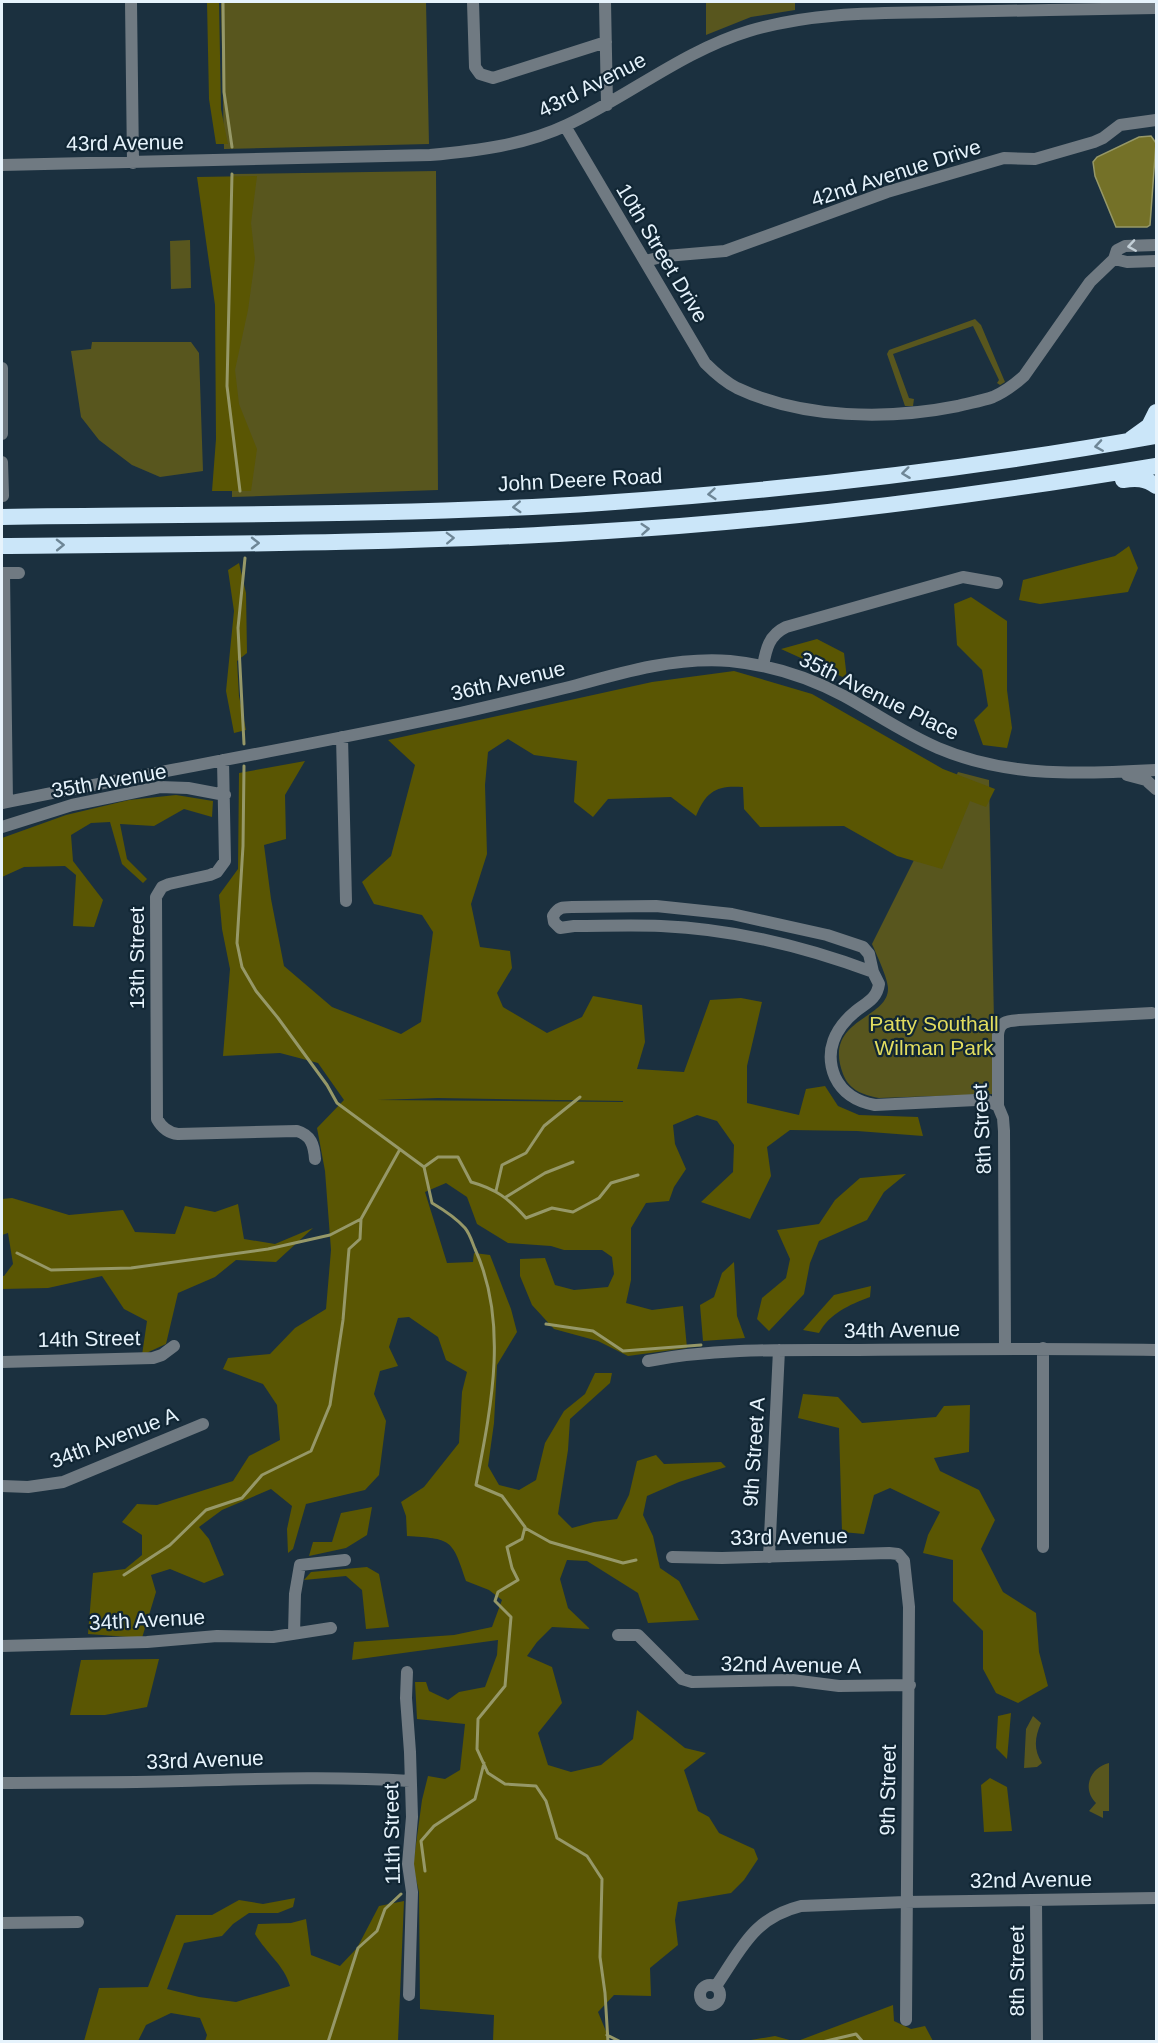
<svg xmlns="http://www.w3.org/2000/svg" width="1158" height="2043" viewBox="0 0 1158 2043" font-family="Helvetica,sans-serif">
<rect width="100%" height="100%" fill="#1b303f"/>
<path fill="#58561e" d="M221 2H426L429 144 224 149Z
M706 2H795V10L751 17 706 35Z
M436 171 438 490 232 497V174Z
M190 240 191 288 171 289 170 241Z
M975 319 981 325 1005 382 1000 385 997 383 999 380 973 326 893 354 909 398 914 399 913 406H905L887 354 889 350Z
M92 342H191L199 353 203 471 160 477 132 465 99 440 81 417 71 351 91 349Z
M958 772 989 780 994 1021 992 1094 879 1098C863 1095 849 1090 843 1074 822 1018 889 1020 888 988 888 979 876 953 872 944Z
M1033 1716 1041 1723C1035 1737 1033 1749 1042 1763L1037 1767 1024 1768 1026 1729Z
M1109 1763V1811H1103V1818L1089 1811 1096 1803C1081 1788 1091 1767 1109 1763Z"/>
<path fill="#5a5603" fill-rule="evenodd" d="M207 2H219L221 109 228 144H216L209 99Z
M257 176 251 223 255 259 248 310 235 370 239 404 257 449 251 491H212L216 439 215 305 197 177Z
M1129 546 1138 568 1128 592 1040 604 1019 600 1023 580 1115 556Z
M239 563 246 593 247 653 237 661 239 696 246 730 234 733 226 691 234 611 228 570Z
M971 597 1007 621V690L1012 728 1007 748 983 745 974 720 988 706 982 670 957 645 954 604Z
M817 639 844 653 847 679 781 649Z
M734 671 812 694 943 769 995 789 986 807 970 801 942 869 897 856 844 826 760 827 744 809 743 787C717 785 706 791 696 816L671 797 608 799 593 817 574 802 577 761 534 755 508 739 488 752 485 785 487 854 471 904 480 947 510 951 512 968 497 993 503 1007 547 1033 582 1017 593 996 642 1005 645 1042 637 1069 684 1072 710 1000 741 998 762 1002 747 1066V1103L799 1115 806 1089 825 1086 838 1106 859 1115 918 1117 923 1136 857 1131 790 1130 767 1147 771 1176 750 1219 701 1202 733 1172 734 1145 717 1121 697 1115 673 1125 675 1144 686 1169 674 1187 669 1201 646 1203 631 1228V1280L626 1303 652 1310 683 1306 687 1348 628 1356 598 1341 554 1329 532 1305 520 1276V1259L545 1258 555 1285 574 1290 608 1287 614 1274 612 1257 602 1250H564L551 1246 508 1243 477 1224 467 1197 446 1183 425 1192 447 1263 473 1262 474 1253 490 1255 511 1309 517 1332 497 1365 494 1423 488 1466 499 1485 519 1490 536 1480 545 1443 564 1411 585 1394 595 1373H612L610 1383 570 1419 568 1450 558 1514 572 1528 594 1522 617 1519 629 1495 637 1461 656 1455 664 1464 721 1462 726 1467 679 1482 647 1496 643 1515 653 1536 660 1568 679 1581 699 1620 648 1623 638 1593 587 1561 567 1560 560 1579 568 1608 590 1629 552 1627 537 1642 527 1656 552 1667 562 1703 538 1733 548 1765 571 1772 601 1765 633 1739 637 1710 685 1748 706 1753 684 1770 698 1811 709 1817 719 1833 754 1849 758 1859 744 1880 731 1893 678 1902 675 1920 678 1945 650 1968 651 1996 614 1995 598 2012 610 2041H493L494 2015 420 2009 419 1892 413 1866 422 1800 428 1776 445 1779 460 1770 465 1724 417 1719 415 1682H426L429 1691 448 1700 459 1692 485 1687 497 1655 498 1640 352 1660 354 1642 454 1635 492 1627 502 1600 489 1590 466 1581C452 1538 451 1539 407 1536L406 1516 401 1502 424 1487 459 1443 462 1392 467 1372 446 1360 438 1337 409 1317 398 1318 389 1347 398 1366 380 1371 374 1394 386 1421 379 1475 365 1490 306 1504 293 1549 288 1553 287 1529 292 1506 271 1489 222 1510 199 1527 209 1539 224 1575 204 1583 170 1569 151 1575 156 1592 142 1638 88 1634 93 1573 125 1569 142 1555V1535L122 1522 137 1504 157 1505 233 1481 249 1456 280 1440 277 1405 263 1384 223 1369 228 1358 270 1354 295 1328 326 1309 331 1250 325 1171 317 1128 344 1100 318 1063 280 1053 223 1056 230 969 222 929 219 895 238 869 239 773 305 761 285 795 286 839 264 845 271 899 284 966 332 1007 401 1034 421 1022 433 932 422 915 374 904 362 882 391 856 415 765 388 740 652 682ZM438 1098 623 1101V1102L377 1100Z
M176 795 213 801 212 817 184 809 154 826 120 824 127 859 147 879 143 883 122 864 110 822 91 823 71 835 73 861 103 900 94 927 73 926 76 875 65 866 24 867 2 877V838L66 815 129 800Z
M906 1174 884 1192 867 1220 819 1241 810 1263 804 1294 769 1331 757 1319 762 1298 786 1278 790 1259 777 1230 819 1224 835 1200 860 1178Z
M12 1198 69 1215 123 1210 135 1232 175 1234 185 1206 215 1212 238 1204 244 1239 275 1244 313 1228 276 1262 236 1260 215 1277 178 1293 166 1344 142 1355 147 1321 124 1309 102 1276 48 1288 2 1289V1276H4L13 1264 8 1233 2 1235V1199Z
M734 1262 737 1316 745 1338 703 1341 700 1305 714 1297 722 1273Z
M871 1286 870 1297C849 1305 830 1313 819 1333L803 1330 834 1295Z
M803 1394 838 1397 862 1423 936 1417 944 1406 970 1405 969 1452 934 1458 940 1471 979 1490 995 1520 981 1549 1003 1592 1036 1613 1039 1652 1048 1686 1018 1703 996 1693 983 1669V1631L953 1601V1560L923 1553 928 1535 940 1512 890 1488 874 1495 864 1534 842 1532 839 1428 798 1418Z
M372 1507 367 1535 346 1548 309 1556 313 1542H332L341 1513Z
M367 1567 379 1574 389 1627 366 1629 362 1590 346 1576 304 1580 311 1572Z
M159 1659 147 1707 105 1715H70L81 1660Z
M1011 1713 1007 1759 996 1748 998 1716Z
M990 1778 1007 1787 1012 1831 984 1832 981 1785Z
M295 1898 293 1907 278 1913H249L233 1924 222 1936 184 1943 167 1989 199 1997 236 2002 290 1986C284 1965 267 1954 255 1934L258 1924 291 1923 306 1919 311 1955 340 1966 357 1948 379 1906 404 1901 398 2041H205L207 2035 200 2018 171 2013 146 2025 138 2041H84L99 1988 148 1987 176 1915H212L239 1900 263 1904Z
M893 2005 894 2021 911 2029 925 2026 933 2041 795 2042Z
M775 2036 793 2041H745Z"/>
<path fill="#747128" stroke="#969868" stroke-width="1.5" d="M1151 136 1156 143 1150 225 1147 227H1116L1095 176 1093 162 1097 157 1139 137Z"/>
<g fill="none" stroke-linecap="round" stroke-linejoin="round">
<path stroke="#969868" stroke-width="3" d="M223 2 224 92 232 147
M232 174 227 386 240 491
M244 744 238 628 245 558
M244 766 243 846 237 943 242 967 256 991 278 1018 327 1085 337 1103 424 1167 432 1203C444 1210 456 1218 465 1228 470 1234 472 1242 475 1249 509 1323 491 1408 476 1485L502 1496 525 1527 522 1539 507 1547 512 1568 518 1580 498 1592 495 1601 511 1617 505 1686 478 1719 477 1749 488 1773 505 1784 536 1786 546 1801 557 1838 587 1856 602 1879 600 1957 605 1993 608 2042
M424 1167 438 1157H458L471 1182C496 1189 508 1198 526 1218L552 1208 573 1212 599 1198 611 1183 638 1175
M496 1191 502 1165 526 1153 544 1126 580 1097
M506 1197 545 1173 573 1162
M17 1253 51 1270 131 1268 268 1249 330 1235 361 1219 399 1151
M546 1324 593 1331 623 1351 701 1345
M525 1528 550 1542 623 1563 636 1560
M124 1575 170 1545 206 1510 242 1498 262 1475 311 1451 330 1405 343 1320 349 1249 360 1239 361 1219
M425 1871 421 1841 434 1826 475 1799 484 1763
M607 2035 621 2042
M328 2042 358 1948 377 1931 385 1909 401 1894
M822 2042 856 2034 863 2042"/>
<path stroke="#707a82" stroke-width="12" d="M131 2 133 163
M473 2 475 67 480 74 493 78 606 42
M605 2 607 105
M565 126 705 363C715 373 725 382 737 388 803 419 888 420 958 406 969 403 982 401 993 397 1005 392 1014 385 1024 376L1090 282 1114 259 1117 250 1125 246 1156 245
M2 165 430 155C476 151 525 145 567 125 629 96 683 51 749 31 812 12 877 13 943 12 1014 11 1085 9 1156 8
M1114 259 1127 262 1156 261
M645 261 666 256 725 251 887 192 1004 158 1035 159 1094 142 1103 138 1120 125 1156 120
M2 368V434
M2 462 3 496
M2 573H19
M4 573 7 802
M763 666C766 649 769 635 786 627L963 577 997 583
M342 737 346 901
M223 760 225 861 217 872 210 875 169 884 162 887 156 897 157 1119C162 1128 168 1133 178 1134L297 1131C311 1135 314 1145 315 1159
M1127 775 1146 780 1156 789
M2 803C154 772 308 746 460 713 499 704 538 695 577 685 627 671 677 657 730 661 770 665 808 677 844 696 875 713 905 734 938 748 1008 778 1083 774 1156 770
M2 827 72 805 160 787 188 788 225 795
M656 906 732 914 827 935 863 947 869 954 873 972C806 947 734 929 661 926 632 925 603 926 574 926L560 928 554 922 553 916C558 907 563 907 572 907Z
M873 972 879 984C877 999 866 1003 856 1011 835 1028 824 1051 835 1077 843 1094 858 1102 875 1105L976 1100H986L998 1106
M1005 1348 1004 1131 1003 1118 998 1106V1035C999 1021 1008 1021 1019 1020L1152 1013
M648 1361C716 1348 787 1350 857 1350 957 1349 1056 1348 1156 1350
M2 1362 153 1358 162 1355 174 1346
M2 1486 28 1487 63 1482 203 1424
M1043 1547V1348
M672 1557 722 1558 889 1553 898 1554 904 1561 909 1607 906 2020
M769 1557 779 1350
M294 1634 295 1594 300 1565 345 1560
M618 1635H638L682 1679 692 1682 792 1680 839 1686 910 1685
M2 1646 147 1642 217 1636 273 1637 331 1628
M407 1672 406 1698 410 1752 412 1817 408 1864 412 1892 409 1995
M2 1783C61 1782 121 1783 181 1781 257 1779 334 1776 410 1781
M1036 1900 1037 2042
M2 1923 78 1922
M700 1995a10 10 0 1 1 20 0a10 10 0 1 1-20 0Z
M716 1986C742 1948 753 1918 801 1906L906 1902 1156 1898"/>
<path stroke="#cbe6f9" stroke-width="16" d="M1131 439 1149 426 1156 412
M1123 480C1135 478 1146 478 1156 486
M2 517C201 514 402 516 601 503 787 490 973 469 1156 436
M2 546C203 544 406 544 607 531 791 520 975 496 1156 466"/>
</g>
<defs><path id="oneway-chevron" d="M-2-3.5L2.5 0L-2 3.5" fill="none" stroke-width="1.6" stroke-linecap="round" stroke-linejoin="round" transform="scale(1.5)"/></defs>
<use stroke="#c3cfd7" href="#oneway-chevron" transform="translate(1132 246) rotate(171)"/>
<g stroke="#6e8696">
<use href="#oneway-chevron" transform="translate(1099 446) rotate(171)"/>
<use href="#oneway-chevron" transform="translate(906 473) rotate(173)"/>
<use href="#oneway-chevron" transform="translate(712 494) rotate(175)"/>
<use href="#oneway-chevron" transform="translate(517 507) rotate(177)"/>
<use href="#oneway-chevron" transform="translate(645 529) rotate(-4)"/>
<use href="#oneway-chevron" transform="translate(450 538) rotate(-2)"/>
<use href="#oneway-chevron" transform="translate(255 543)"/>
<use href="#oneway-chevron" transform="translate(60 545) rotate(-1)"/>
</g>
<g text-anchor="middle" stroke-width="4.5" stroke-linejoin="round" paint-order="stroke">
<g font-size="21" fill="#e6f3fc" stroke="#112634">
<text transform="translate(592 85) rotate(-27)" y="7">43rd Avenue</text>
<text transform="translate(125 143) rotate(-1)" y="7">43rd Avenue</text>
<text transform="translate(896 173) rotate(-18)" y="7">42nd Avenue Drive</text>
<text transform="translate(662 253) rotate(59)" y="7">10th Street Drive</text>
<text transform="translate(580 480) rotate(-3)" y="7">John Deere Road</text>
<text transform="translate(508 681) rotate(-13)" y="7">36th Avenue</text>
<text transform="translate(879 696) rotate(26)" y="7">35th Avenue Place</text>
<text transform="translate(109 781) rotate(-10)" y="7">35th Avenue</text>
<text transform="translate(137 958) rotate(-90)" y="7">13th Street</text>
<text transform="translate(982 1129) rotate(-93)" y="7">8th Street</text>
<text transform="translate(902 1330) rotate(-1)" y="7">34th Avenue</text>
<text transform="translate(89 1339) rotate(-1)" y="7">14th Street</text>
<text transform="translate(114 1438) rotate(-21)" y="7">34th Avenue A</text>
<text transform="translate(754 1452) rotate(-86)" y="7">9th Street A</text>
<text transform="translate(789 1537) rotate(-1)" y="7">33rd Avenue</text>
<text transform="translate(147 1620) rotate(-3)" y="7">34th Avenue</text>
<text transform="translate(791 1665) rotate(1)" y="7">32nd Avenue A</text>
<text transform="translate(205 1760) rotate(-2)" y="7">33rd Avenue</text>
<text transform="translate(888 1790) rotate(-89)" y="7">9th Street</text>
<text transform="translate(392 1834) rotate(-91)" y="7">11th Street</text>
<text transform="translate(1031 1880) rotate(-1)" y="7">32nd Avenue</text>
<text transform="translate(1017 1971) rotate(-90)" y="7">8th Street</text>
</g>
<g font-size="21" fill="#e2dd5f" stroke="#112634">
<text x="934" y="1031">Patty Southall<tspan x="934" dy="24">Wilman Park</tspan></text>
</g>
</g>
<rect width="1158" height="2043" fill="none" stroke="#e6f3fc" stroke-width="6"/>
</svg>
